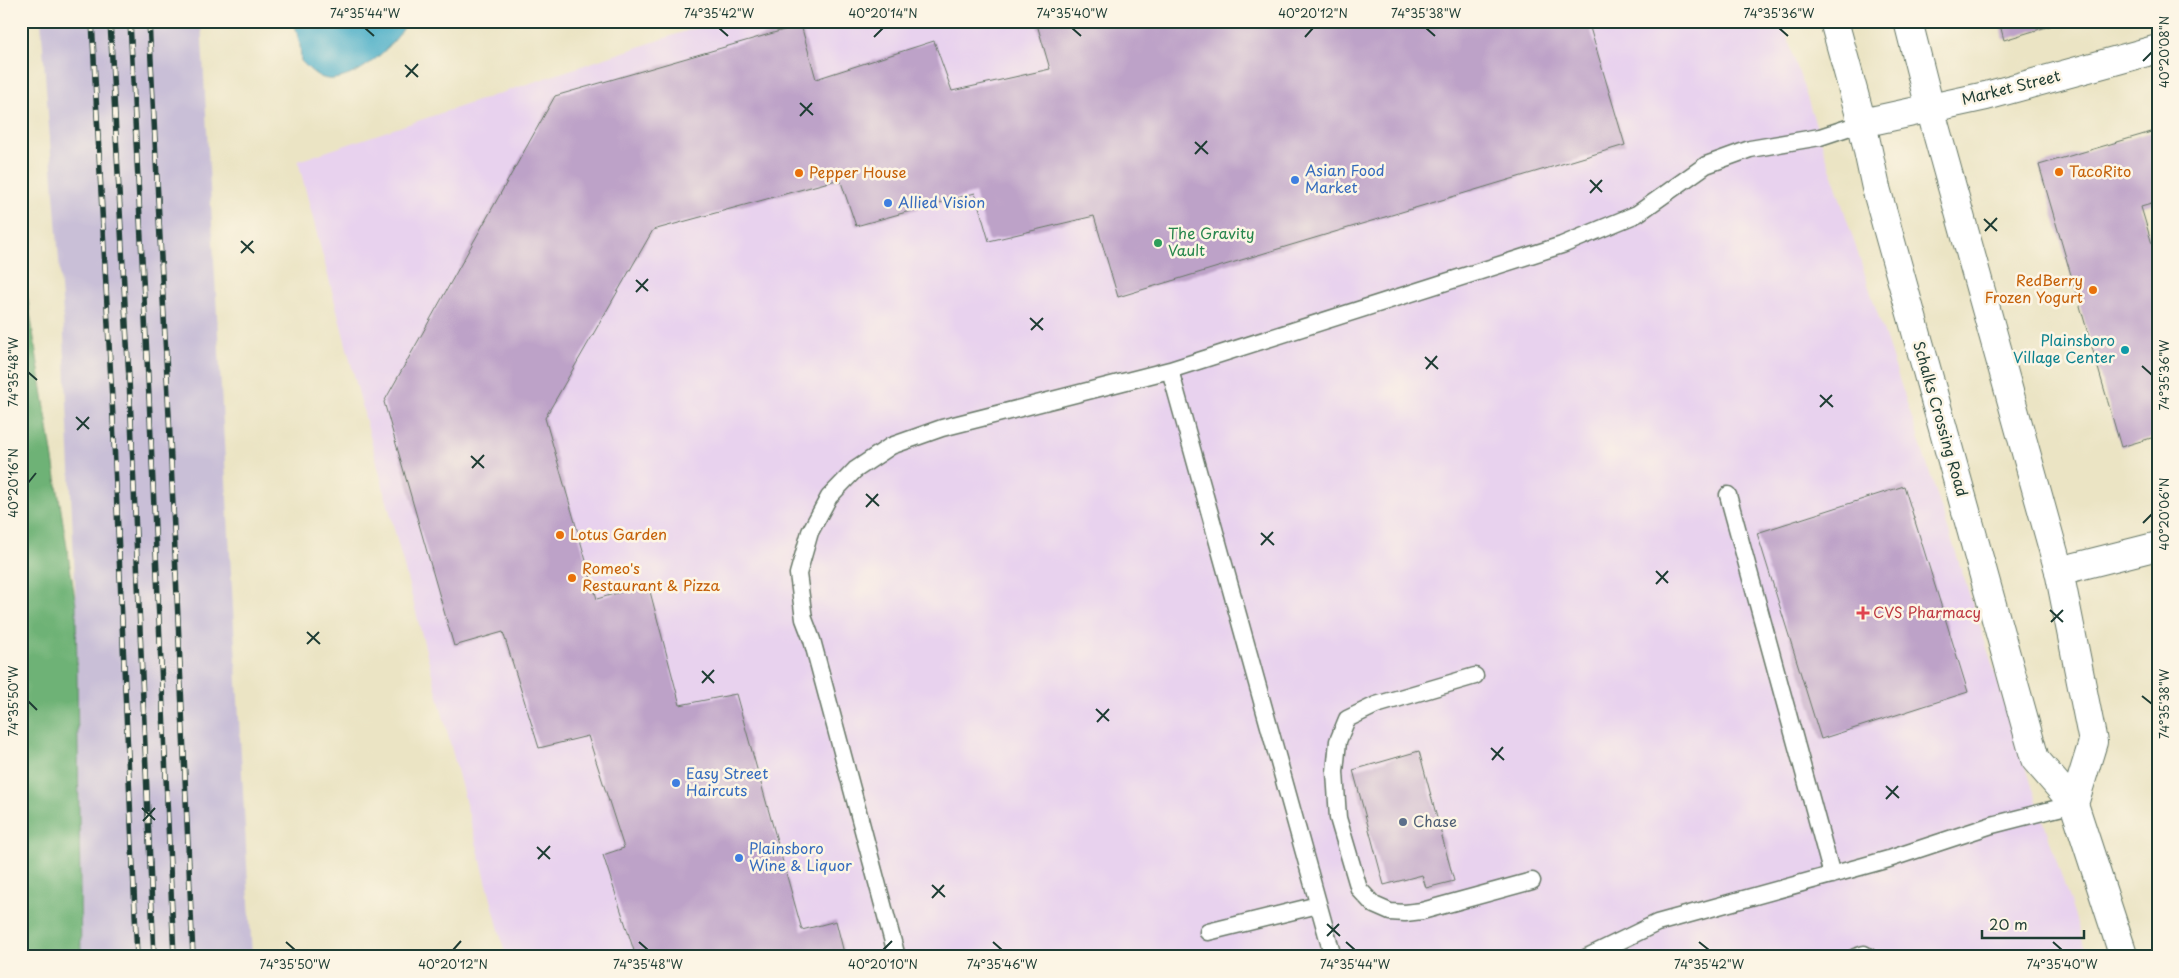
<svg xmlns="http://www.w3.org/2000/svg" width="2179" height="978" viewBox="0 0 2179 978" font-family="'Playpen Sans',sans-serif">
<rect width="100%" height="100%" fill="#fcf5e5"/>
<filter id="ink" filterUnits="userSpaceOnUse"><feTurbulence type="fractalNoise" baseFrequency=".02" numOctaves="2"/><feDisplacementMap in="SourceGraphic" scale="10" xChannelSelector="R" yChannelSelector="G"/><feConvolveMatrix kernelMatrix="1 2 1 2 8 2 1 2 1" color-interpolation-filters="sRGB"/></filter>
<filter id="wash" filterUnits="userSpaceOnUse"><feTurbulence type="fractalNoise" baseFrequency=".0096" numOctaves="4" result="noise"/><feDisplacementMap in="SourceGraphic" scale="20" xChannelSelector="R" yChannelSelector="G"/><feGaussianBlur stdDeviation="1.12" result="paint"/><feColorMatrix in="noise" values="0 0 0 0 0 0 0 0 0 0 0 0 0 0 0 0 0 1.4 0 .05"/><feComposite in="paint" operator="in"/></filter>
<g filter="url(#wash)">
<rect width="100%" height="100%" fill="#ebe4c4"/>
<path fill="#e8d2ee" d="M716 21H1782L2088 957H506L298 161Z"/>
<path fill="#c9bfd7" d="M41 21H201L252 957H81L76 605 63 314Z"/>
<path fill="#6eb276" stroke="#467855" d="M21 256 76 605 81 957H21Z"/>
<path fill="#49aec8" stroke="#34767e" d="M294 21H408C395 45 362 76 334 79 320 81 310 70 301 61L300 45Z"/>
<g id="blocks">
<path fill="#bda2c8" d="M1036 21H1588L1625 145 1118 297 1094 216 989 241 975 193 856 226 840 179 653 230 545 418 597 599 648 584 680 705 736 694 802 930 836 921 845 957H636L603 855 624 848 588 736 539 748 503 632 454 646 384 402 555 96 801 25 816 79 934 41 952 91 1050 69Z
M1999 21H2063V22L2004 40Z
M2158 130V202L2141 207 2158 264V436L2121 447 2039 165Z
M1904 486 1968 692 1821 739 1757 533Z
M1419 751 1454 881 1426 888 1422 875 1384 885 1353 770Z
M2020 951 2022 957H2000V956Z"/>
</g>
</g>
<g filter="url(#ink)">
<use href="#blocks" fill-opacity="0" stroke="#676" stroke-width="1"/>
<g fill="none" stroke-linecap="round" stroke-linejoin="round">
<g stroke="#676" stroke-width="19">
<path id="lane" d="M1170 370 1333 957
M1728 495 1832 875
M1475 676 1376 705 1347 719 1338 741 1335 772 1338 818 1359 889 1374 905 1390 912 1405 913 1422 911 1532 881
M1208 932 1318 905
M897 957 812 640 804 619 798 574 810 532 829 497 855 470 891 446 942 428 1170 370 1562 245 1637 214 1706 165 1750 149 1820 137 1862 123
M1587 957 1657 923 1889 859 1992 825 2074 804
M1855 957 1864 954 1869 957"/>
</g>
<g stroke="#676" stroke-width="30">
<path id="street" d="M1862 123 1986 96 2158 49
M2059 571 2158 546"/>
</g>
<g stroke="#676" stroke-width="30">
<path id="secondary" d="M1834 21 1862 123 1876 188 2035 759 2074 804 2124 957
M1908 21 1930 108 2059 571 2093 742 2074 804"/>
</g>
<use href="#lane" stroke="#fff" stroke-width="16"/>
<use href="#street" stroke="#fff" stroke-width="28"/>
<use href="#secondary" stroke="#fff" stroke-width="28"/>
<g stroke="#1f3d34" stroke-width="5.5">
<path id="rail" d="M92 21 113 419 137 957
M110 21 131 418 154 957
M130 21 150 417 174 957
M149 21 169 416 193 957"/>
</g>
<use href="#rail" stroke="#fcf5e5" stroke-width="4" stroke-dasharray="11" stroke-linecap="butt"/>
</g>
</g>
<path fill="none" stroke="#1f3d34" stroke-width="2" d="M365 28 374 36M719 28 728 36M1072 28 1081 36M1426 28 1435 36M1779 28 1788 36M874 37 883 28M1305 37 1313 28M2143 61 2152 52M405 65 418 77M406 77 418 64M800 103 813 115M800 116 812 103M1195 142 1208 154M1195 154 1207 141M1590 180 1602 192M1590 193 1602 180M1984 219 1997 231M1985 231 1997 218M241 241 254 253M241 253 253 241M636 280 648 291M636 292 648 279M1030 318 1043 330M1031 330 1043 318M1425 357 1438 369M2142 366 2152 375M1426 369 1437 356M28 372 37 380M1820 395 1833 407M1820 407 1832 395M76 417 89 429M77 430 89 417M471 456 484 468M472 468 484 455M28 483 36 473M866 494 879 506M866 507 878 494M2143 523 2152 514M1261 533 1274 545M1261 545 1273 532M1656 571 1668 583M1656 584 1668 571M2050 610 2063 622M2051 622 2063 610M307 632 320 644M307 644 319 632M702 671 714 683M702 683 714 670M2142 696 2152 704M28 701 37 710M1096 709 1109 721M1097 722 1109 709M1491 748 1504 760M1492 760 1503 747M1886 786 1899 798M1886 799 1898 786M142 808 155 820M143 821 155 808M537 847 550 859M538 859 550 846M932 885 945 897M932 898 944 885M1327 924 1340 936M1327 936 1339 924M286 942 295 950M639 942 648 950M993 942 1002 950M1346 942 1355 950M1699 942 1709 950M2053 942 2062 950M453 950 461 941M883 950 892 941"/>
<g fill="#e8710a" stroke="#fcf5e5" stroke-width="2">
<circle cx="2059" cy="172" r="5"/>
<circle cx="799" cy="173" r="5"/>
<circle cx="2093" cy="290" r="5"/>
<circle cx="560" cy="535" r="5"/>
<circle cx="572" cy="578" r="5"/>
</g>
<g fill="#3f7fe0" stroke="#fcf5e5" stroke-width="2">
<circle cx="1295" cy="180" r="5"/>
<circle cx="888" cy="203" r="5"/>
<circle cx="676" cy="783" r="5"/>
<circle cx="739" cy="858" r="5"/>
</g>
<circle fill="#2e9e5b" stroke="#fcf5e5" stroke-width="2" cx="1158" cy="243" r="5"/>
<circle fill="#0f9aa8" stroke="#fcf5e5" stroke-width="2" cx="2125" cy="350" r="5"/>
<path fill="#e0444e" stroke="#fcf5e5" stroke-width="2" d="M1860.5 605.5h5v5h5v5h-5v5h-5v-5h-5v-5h5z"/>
<circle fill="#5c6f8a" stroke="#fcf5e5" stroke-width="2" cx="1403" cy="822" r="5"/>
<g text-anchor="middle" stroke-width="5" stroke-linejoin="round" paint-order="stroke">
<g font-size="15" fill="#1f3d34" stroke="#fcf5e5">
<text transform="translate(2011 88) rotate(-14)" y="5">Market Street</text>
<text transform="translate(1940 419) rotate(74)" y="5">Schalks Crossing Road</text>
</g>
<g font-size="15" fill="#366cbe" stroke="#fcf5e5" text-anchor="start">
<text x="1305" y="176">Asian Food<tspan x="1305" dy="17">Market</tspan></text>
<text x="898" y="208">Allied Vision</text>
<text x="686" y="779">Easy Street<tspan x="686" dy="17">Haircuts</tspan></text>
<text x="749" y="854">Plainsboro<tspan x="749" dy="17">Wine &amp; Liquor</tspan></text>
</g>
<g font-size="15" fill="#c56008" stroke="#fcf5e5" text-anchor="start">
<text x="2069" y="177">TacoRito</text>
<text x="809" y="178">Pepper House</text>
<text x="2083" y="286" text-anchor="end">RedBerry<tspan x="2083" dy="17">Frozen Yogurt</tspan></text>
<text x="570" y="540">Lotus Garden</text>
<text x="582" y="574">Romeo's<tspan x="582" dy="17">Restaurant &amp; Pizza</tspan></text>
</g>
<g font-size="15" fill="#27864d" stroke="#fcf5e5" text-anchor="start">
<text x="1168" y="239">The Gravity<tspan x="1168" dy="17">Vault</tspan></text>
</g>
<g font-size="15" fill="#0d838f" stroke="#fcf5e5" text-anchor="end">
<text x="2115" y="346">Plainsboro<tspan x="2115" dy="17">Village Center</tspan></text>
</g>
<g font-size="15" fill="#be3a42" stroke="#fcf5e5" text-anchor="start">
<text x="1873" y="618">CVS Pharmacy</text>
</g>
<g font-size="15" fill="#4e5e75" stroke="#fcf5e5" text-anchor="start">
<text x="1413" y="827">Chase</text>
</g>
</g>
<rect width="2179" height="978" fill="none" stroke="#fcf5e5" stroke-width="55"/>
<path d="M1982 930v8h102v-8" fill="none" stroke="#1f3d34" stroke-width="2.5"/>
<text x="1989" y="930" font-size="15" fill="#1f3d34" stroke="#fcf5e5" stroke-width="4" paint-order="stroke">20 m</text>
<rect x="28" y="28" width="2124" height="922" fill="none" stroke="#1f3d34" stroke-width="2"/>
<g font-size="12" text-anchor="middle" fill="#1f3d34">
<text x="365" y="18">74°35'44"W</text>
<text x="719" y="18">74°35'42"W</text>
<text x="883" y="18">40°20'14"N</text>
<text x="1072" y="18">74°35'40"W</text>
<text x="1313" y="18">40°20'12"N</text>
<text x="1426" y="18">74°35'38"W</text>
<text x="1779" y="18">74°35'36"W</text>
<text transform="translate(2165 52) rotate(-90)" y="4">40°20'08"N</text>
<text transform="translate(14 372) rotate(-90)" y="4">74°35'48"W</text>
<text transform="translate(2165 375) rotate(-90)" y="4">74°35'36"W</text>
<text transform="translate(14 483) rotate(-90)" y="4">40°20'16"N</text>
<text transform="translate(2165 514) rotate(-90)" y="4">40°20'06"N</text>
<text transform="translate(14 701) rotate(-90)" y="4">74°35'50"W</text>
<text transform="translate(2165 704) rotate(-90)" y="4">74°35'38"W</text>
<text x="295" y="969">74°35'50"W</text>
<text x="453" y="969">40°20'12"N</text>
<text x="648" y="969">74°35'48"W</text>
<text x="883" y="969">40°20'10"N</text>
<text x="1002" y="969">74°35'46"W</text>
<text x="1355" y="969">74°35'44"W</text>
<text x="1709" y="969">74°35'42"W</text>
<text x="2062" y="969">74°35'40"W</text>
</g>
</svg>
